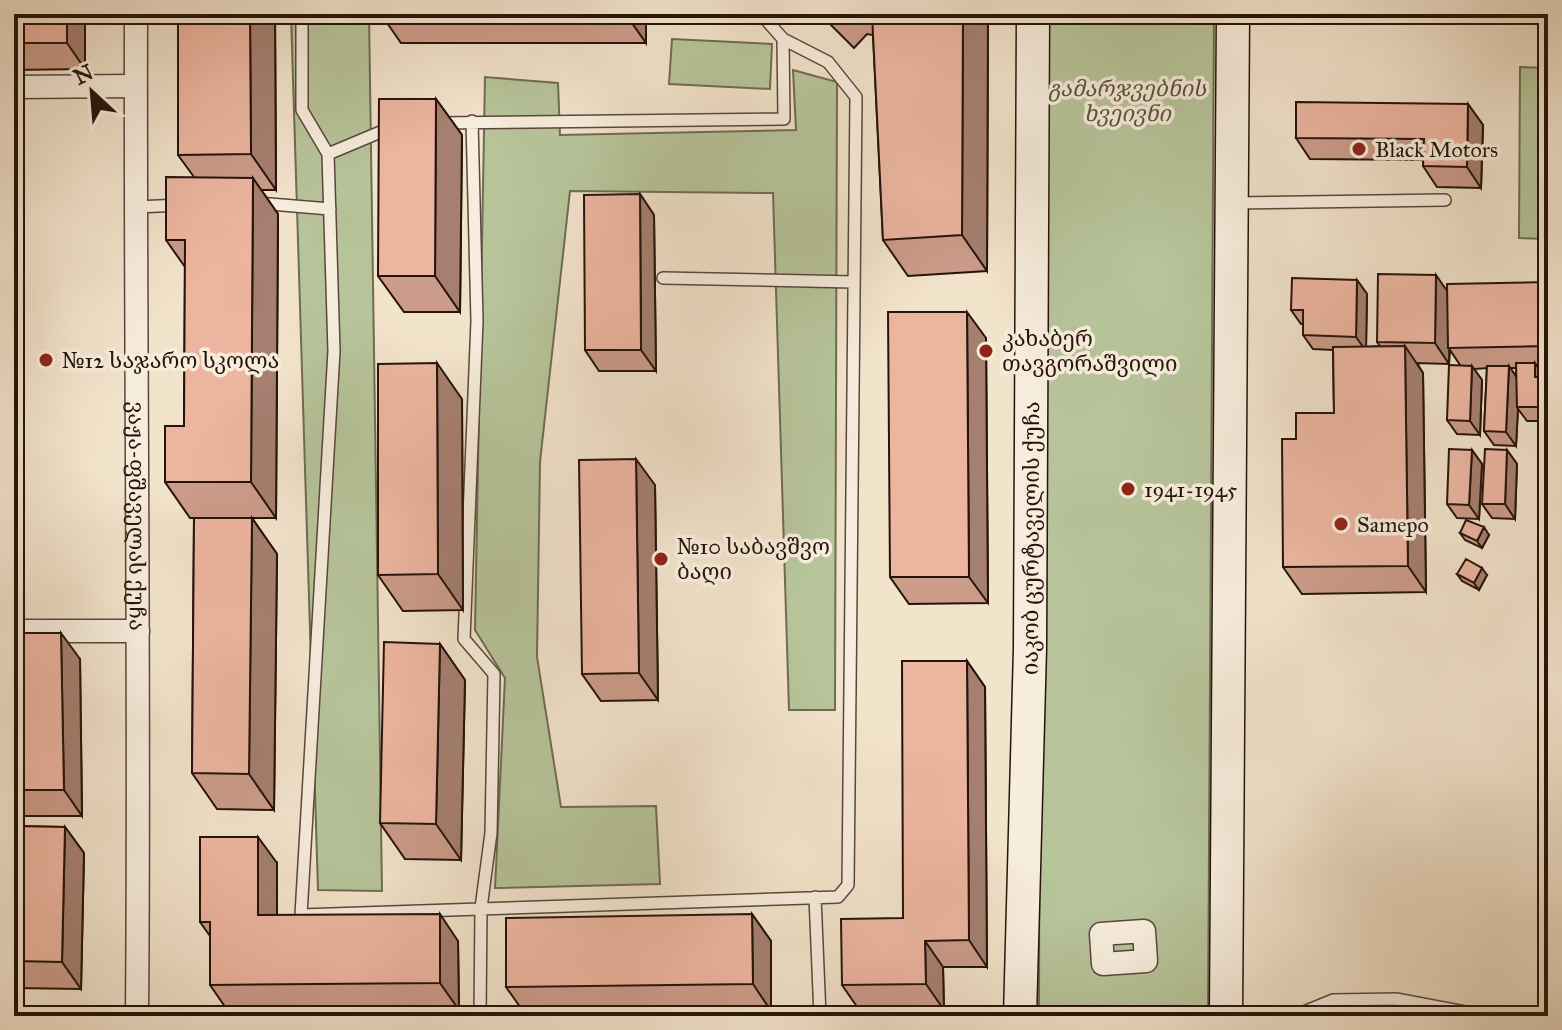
<svg xmlns="http://www.w3.org/2000/svg" width="1562" height="1030" viewBox="0 0 1562 1030" font-family="'IM FELL Great Primer','Noto Serif Georgian',serif">
<rect width="100%" height="100%" fill="#f2e3cb"/>
<filter id="stains"><feTurbulence type="fractalNoise" baseFrequency=".0025" numOctaves="4"/><feColorMatrix values="0 0 0 0 .2 0 0 0 0 .09 0 0 0 0 .02 0 0 0 .5 -.17"/></filter>
<radialGradient id="worn" r=".72"><stop offset=".6" stop-color="#630" stop-opacity="0"/><stop offset="1" stop-color="#630" stop-opacity=".3"/></radialGradient>
<path fill="#b7c49a" stroke="#6e6c52" stroke-width="2" d="M291 14H369L382 891 318 890Z
M1041 14H1214L1208 1016H1039Z
M672 39 772 44 770 89 669 84Z
M1520 67 1548 68V239L1519 238Z
M793 70 837 82 835 710H789L773 193 570 191 540 462 537 657 561 807 656 806 660 884 495 888 505 678 475 630 485 77 558 83 560 135 796 130Z"/>
<g fill="none" stroke-linecap="round" stroke-linejoin="round">
<g stroke="#59473b" stroke-width="14">
<path id="lane" d="M302 14V110L328 154 334 351 301 915 838 897 848 885 856 97 828 62 783 39 761 14
M472 121 477 321 464 639 494 674 491 833 481 908 480 1016
M438 123 784 119 783 39
M328 154 390 128
M258 203 330 209
M1233 203 1445 200
M137 207 180 205
M663 278 854 282
M815 897 820 1016
M1294 1016 1333 1000 1396 999 1486 1016"/>
</g>
<g stroke="#59473b" stroke-width="25">
<g id="street">
<path id="s1" d="M136 14C135 348 140 682 137 1016"/>
<path d="M14 87 135 86"/>
<path d="M14 631H138"/>
<path d="M1144 931 1146 961 1103 964 1101 934Z"/>
</g>
</g>
<g stroke="#26130b" stroke-width="35">
<g id="secondary">
<path id="s2" d="M1020 1016 1030 648 1033 14"/>
<path d="M1226 1016 1233 14"/>
</g>
</g>
<use href="#lane" stroke="#f7eddd" stroke-width="11"/>
<use href="#street" stroke="#f7eddd" stroke-width="22"/>
<use href="#secondary" stroke="#f7eddd" stroke-width="32"/>
</g>
<path fill="#cb9c8a" stroke="#26130b" stroke-width="2" fill-rule="evenodd" d="M14 14H85V69L14 70Z
M178 14H275L276 190H261L278 214 276 518H238H252L277 554 274 810 217 809 192 773 194 518H190L165 482 184 426 185 267 166 240 194 177 178 155Z
M646 14V43H401L383 17Z
M820 14H988L987 271 908 276 883 240 873 35 867 34 854 48Z
M436 99 462 135 460 312H404L378 276Z
M1468 104 1483 125 1481 188 1437 187 1423 166V160L1310 159 1296 138Z
M640 194 654 215 656 371H599L585 350Z
M14 247 19 255 20 307H14Z
M1357 280 1367 294 1366 347 1380 346 1377 342 1447 291 1548 282V367H1538L1545 377 1548 379V421H1527L1518 409 1516 446 1494 445 1484 431 1487 368 1474 369 1482 380 1480 435 1457 434 1447 420 1460 365 1450 350 1449 364 1417 363 1423 373 1426 592 1302 594 1283 567 1296 439 1334 413 1333 350 1313 349 1303 335V324H1301L1291 310ZM1510 368H1516L1517 377Z
M986 338 988 603 909 604 890 577Z
M14 397 22 408V462H14Z
M462 399 463 610 403 611 378 575Z
M1472 450 1482 464 1479 519 1457 518 1447 504Z
M1507 450 1517 464 1515 519 1492 518 1482 504Z
M655 485 658 700 601 701 582 674Z
M1460 533 1489 535 1482 548 1465 540Z
M1457 574 1487 575 1479 590 1462 581Z
M14 633 80 659 82 816H14Z
M440 644 465 680 461 860 405 859 380 823Z
M967 661 985 687 987 967H943L944 1010 860 1011 842 985 903 918Z
M14 826 65 827 84 853 81 989 14 988Z
M277 863V915L458 941 459 1010 228 1011 210 985V936L200 922Z
M752 914 771 941V1011L525 1014 506 987Z"/>
<path fill="#a57f70" stroke="#26130b" stroke-width="2" d="M67 14H85V69L67 43Z
M250 14H275L276 190 251 154Z
M627 14H646V43L627 16Z
M963 14H988L987 271 962 235Z
M436 99 462 135 460 312 435 276Z
M1468 104 1483 125 1481 188 1467 167Z
M253 178 278 214 276 518 251 482Z
M640 194 654 215 656 371 641 350Z
M14 247 19 255 20 307 14 298Z
M1436 275 1450 295 1449 364 1435 343Z
M1357 280 1367 294 1366 351 1356 337Z
M967 312 986 338 988 603 969 577Z
M1405 346 1423 373 1426 592 1408 566Z
M437 363 462 399 463 610 438 574Z
M1535 363 1545 377V392L1535 377Z
M1472 366 1482 380 1480 435 1470 421Z
M1509 366 1519 381 1517 407 1518 409 1516 446 1506 432Z
M14 397 22 408V462L14 450Z
M1472 450 1482 464 1479 519 1469 505Z
M1507 450 1517 464 1515 519 1505 504Z
M636 459 655 485 658 700 639 673Z
M252 518 277 554 274 810 249 774Z
M1484 527 1489 535 1482 548 1477 541Z
M1482 568 1487 575 1479 590 1474 583Z
M61 633 80 659 82 816 64 790Z
M440 644 465 680 461 860 436 824Z
M967 661 985 687 987 967 969 940Z
M65 827 84 853 81 989 62 962Z
M258 837 277 863V942L258 915Z
M440 914 458 941 459 1010 440 983Z
M752 914 771 941V1011L753 984Z
M925 941 943 967 944 1010 926 984Z"/>
<path fill="#ecb5a0" stroke="#26130b" stroke-width="2" d="M14 14H67V43H14Z
M178 14H250L251 154 178 155Z
M383 14H627V16L383 17Z
M872 14H963L962 235 883 240Z
M379 99H436L435 276H378Z
M1296 102 1468 104 1467 167 1423 166 1424 139 1296 138Z
M166 177 253 178 251 482H165V426H184L185 240H166Z
M640 194 641 350H585L584 195Z
M1378 274 1436 275 1435 343 1377 342Z
M1292 278 1357 280 1356 337 1303 335V310H1291Z
M1548 282V346L1448 348 1447 284Z
M888 312H967L969 577H890Z
M1405 346 1408 566 1283 567 1282 439H1296V413H1334L1333 347Z
M437 363 438 574 378 575V364Z
M1516 363H1535V377H1547V407H1517Z
M1449 365 1472 366 1470 421 1447 420Z
M1487 366H1509L1506 432 1484 431Z
M1449 449 1472 450 1469 505 1447 504Z
M1485 449 1507 450 1505 504H1482Z
M636 459 639 673 582 674 579 460Z
M194 518H252L249 774 192 773Z
M1466 520 1484 527 1477 541 1460 533Z
M1466 559 1482 568 1474 583 1457 574Z
M14 633H61L64 790H14Z
M384 642 440 644 436 824 380 823Z
M902 661H967L969 940 925 941 926 984 842 985 841 919 903 918Z
M14 826 65 827 62 962 14 961Z
M200 837H258V915L440 914V983L210 985V922H200Z
M752 914 753 984 506 987V918Z"/>
<g fill="#8f2418" stroke="#f7eddd" stroke-width="3">
<circle cx="1359" cy="149" r="8"/>
<circle cx="986" cy="351" r="8"/>
<circle cx="46" cy="360" r="8"/>
<circle cx="1128" cy="489" r="8"/>
<circle cx="1341" cy="524" r="8"/>
<circle cx="661" cy="559" r="8"/>
</g>
<g text-anchor="middle" stroke-width="7" stroke-linejoin="round" paint-order="stroke">
<g font-size="22" font-style="italic" fill="#59513d" stroke="#f7eddd">
<text x="1127" y="96">გამარჯვებნის<tspan x="1127" dy="25">ხვეივნი</tspan></text>
</g>
<g font-size="22" fill="#26130b" stroke="#f7eddd" text-anchor="start">
<text x="1375" y="157">Black Motors</text>
<text x="1002" y="346">კახაბერ<tspan x="1002" dy="25">თავგორაშვილი</tspan></text>
<text x="62" y="368">№12 საჯარო სკოლა</text>
<text x="1144" y="497">1941-1945</text>
<text x="1357" y="532">Samepo</text>
<text x="677" y="554">№10 საბავშვო<tspan x="677" dy="25">ბაღი</tspan></text>
</g>
<g font-size="22" fill="#26130b" stroke="#f7eddd">
<text dy="8" stroke="none"><textPath href="#s1" startOffset="502">ვაჟა-ფშაველას ქუჩა</textPath></text>
<text dy="8" stroke="none"><textPath href="#s2" startOffset="478">იაკობ ცურტაველის ქუჩა</textPath></text>
</g>
</g>
<rect width="1562" height="1030" fill="none" stroke="#f2e3cb" stroke-width="48"/>
<rect x="16" y="16" width="1530" height="998" fill="none" stroke="#26130b" stroke-width="4"/>
<rect x="24" y="24" width="1514" height="982" fill="none" stroke="#26130b" stroke-width="2"/>
<g transform="translate(92 92) rotate(334)" stroke="#f7eddd" stroke-width="6" paint-order="stroke">
<path d="M0-6L14 30L0 20L-14 30Z" fill="#26130b"/>
<text y="-12" font-size="22" font-weight="bold" text-anchor="middle" fill="#26130b">N</text>
</g>
<rect width="100%" height="100%" filter="url(#stains)"/>
<rect width="100%" height="100%" fill="url(#worn)"/>
</svg>
